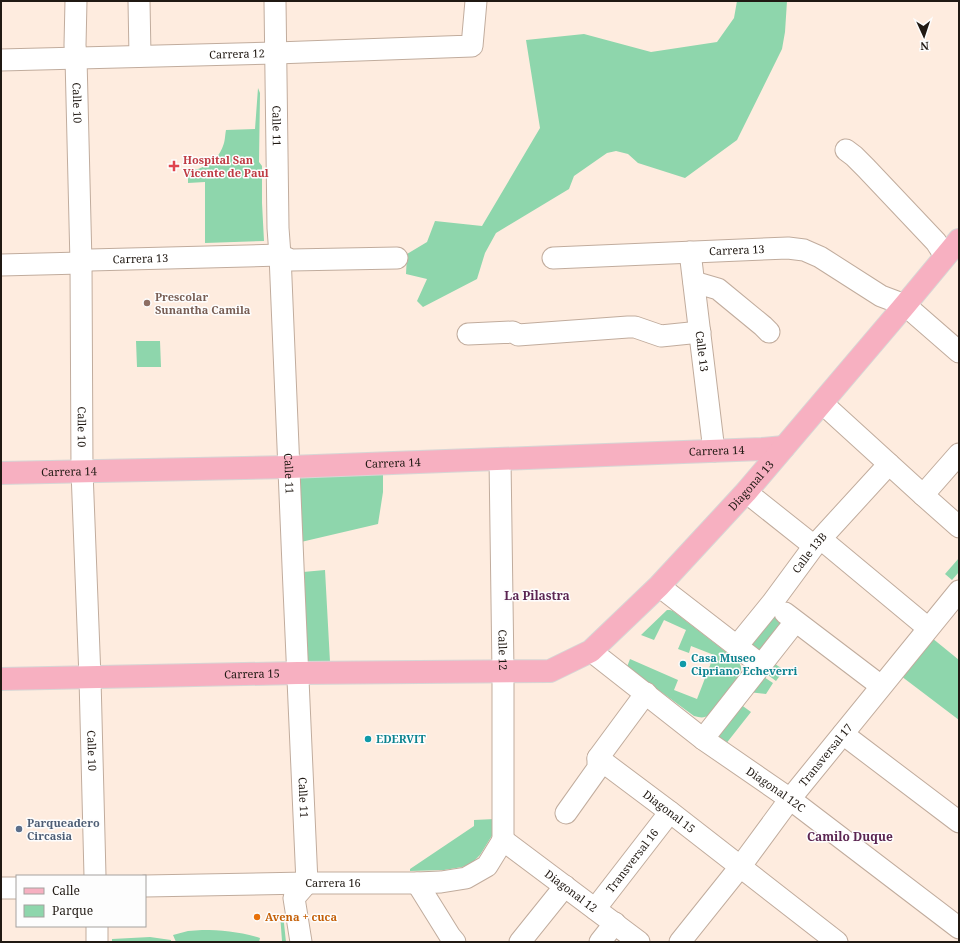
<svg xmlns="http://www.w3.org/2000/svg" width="960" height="943" viewBox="0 0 960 943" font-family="'Noto Serif',serif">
<rect width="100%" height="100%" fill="#feecdf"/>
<path fill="#8ed6ac" d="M737 1H787L785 32 782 49 737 140 685 178 638 163 628 154 616 151 607 153 574 176 569 189 496 233 485 253 477 279 423 307 417 301 427 279 406 274 407 254 427 242 435 221 482 226 540 128 526 40 584 34 651 52 717 42 734 18Z
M258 88 260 93 259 162 262 166V203L264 241 205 243V182L188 183V172C203 168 217 163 223 146 225 142 225 135 226 130L255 129Z
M136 341H160L161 367H137Z
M383 471V492L378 524 301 542 297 475Z
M959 558V572L952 580 945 574Z
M325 570 330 662H308L303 572Z
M667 610H670L673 611 739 662 741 667V674L710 715C704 718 701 718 694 716L627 667 630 659 678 680 674 690 697 699 714 655 691 646 689 653 678 649 686 630 664 620 654 640 641 635Z
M771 613 785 621 762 655 747 649Z
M932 638 959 660V720L901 676Z
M772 662 784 670 776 681 764 672Z
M761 675 773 683 766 694 748 692Z
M740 704 751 712 725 745 716 735Z
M495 819 493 834 480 855 472 863 462 867 444 870 410 871V869L474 826V820Z
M280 914H283L286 942H276L282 941Z
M202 930C222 930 241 932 260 938L259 942H176L173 935 188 931Z
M150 937 171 940V942H112V939Z"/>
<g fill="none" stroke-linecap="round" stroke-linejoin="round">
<g stroke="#c1ac9d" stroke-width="23">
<g id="minor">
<path id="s1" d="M76 1 75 45 76 58 81 263 82 471 90 678 95 876"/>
<path d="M139 1 140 56"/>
<path id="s2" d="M275 1 278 228 280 255C288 464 298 674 307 883L294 898 301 942"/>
<path id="s3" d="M1 60 276 53 472 46 476 1"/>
<path d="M846 150 854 156 866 168 936 242 945 256"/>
<path id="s4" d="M690 252 714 451"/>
<path id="s5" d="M553 258 788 248 804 250 820 257 881 296 905 305 959 352"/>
<path id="s6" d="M1 265 81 263 90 260 280 255 291 260 397 258"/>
<path d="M694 282 718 289 763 326 769 332"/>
<path d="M468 334 513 332 518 335 628 327H635L661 336 700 332"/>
<path d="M822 403 923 495 959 527"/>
<path id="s7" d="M500 459 503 671V840"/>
<path d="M746 492 814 546"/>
<path d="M923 495 959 454"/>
<path d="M821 539 928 628"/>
<path d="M659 586 761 665"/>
<path d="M785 613 881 686"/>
<path id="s8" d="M737 646 772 603 814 546 889 464"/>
<path id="s9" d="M591 651 703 739 790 799 959 928"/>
<path d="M843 734 959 822"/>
<path d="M703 739 795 622"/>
<path id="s10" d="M598 758 670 812 837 942"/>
<path d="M566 813 598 768V758L646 693"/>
<path id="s11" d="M503 840 639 942"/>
<path d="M417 883 450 936 455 942"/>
<path id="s12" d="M145 886 307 883H417L441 882 466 878 487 866 503 840"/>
<path d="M1 888H17"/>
<path id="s13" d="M595 909 670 812"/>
<path d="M97 926V942"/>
<path d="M520 942 565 886"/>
<path d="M600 942 615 923"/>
<path id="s14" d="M680 942 740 867 790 799 959 591"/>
</g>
</g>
<g stroke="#d7d6d5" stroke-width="24">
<g id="major">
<path id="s15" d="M1 473 289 467 762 449 784 447"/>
<path id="s16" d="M1 679 298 673 550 671 591 651 659 586 746 492 905 305 959 240"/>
</g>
</g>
<use href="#minor" stroke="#fff" stroke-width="21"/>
<use href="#major" stroke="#f7b0c1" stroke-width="22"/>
</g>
<path fill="#e0444e" stroke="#fdfdfd" stroke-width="1.5" d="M172 160h4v4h4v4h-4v4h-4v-4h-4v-4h4z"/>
<circle fill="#8d6e63" stroke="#fdfdfd" stroke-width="1.5" cx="147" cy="303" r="4"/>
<g fill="#0f9aa8" stroke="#fdfdfd" stroke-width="1.5">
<circle cx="683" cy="664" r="4"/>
<circle cx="368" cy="739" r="4"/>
</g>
<circle fill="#5c6f8a" stroke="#fdfdfd" stroke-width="1.5" cx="19" cy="829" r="4"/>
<circle fill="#e8710a" stroke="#fdfdfd" stroke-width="1.5" cx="257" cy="917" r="4"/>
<g text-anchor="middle" stroke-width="3" stroke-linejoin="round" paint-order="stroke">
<g font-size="11" fill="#201913" stroke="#fdfdfd">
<text dy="4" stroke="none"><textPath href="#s3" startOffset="236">Carrera 12</textPath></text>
<text dy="4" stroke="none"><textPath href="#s1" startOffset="102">Calle 10</textPath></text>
<text dy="4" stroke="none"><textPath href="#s2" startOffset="125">Calle 11</textPath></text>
<text dy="4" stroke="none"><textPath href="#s5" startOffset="184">Carrera 13</textPath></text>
<text dy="4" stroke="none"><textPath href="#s6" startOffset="140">Carrera 13</textPath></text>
<text dy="4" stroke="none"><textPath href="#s4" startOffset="100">Calle 13</textPath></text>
<text dy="4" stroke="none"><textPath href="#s1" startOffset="426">Calle 10</textPath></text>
<text dy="4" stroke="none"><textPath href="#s15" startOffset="716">Carrera 14</textPath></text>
<text dy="4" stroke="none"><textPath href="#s15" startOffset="392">Carrera 14</textPath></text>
<text dy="4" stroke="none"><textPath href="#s15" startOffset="68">Carrera 14</textPath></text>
<text dy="4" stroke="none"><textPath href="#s2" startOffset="473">Calle 11</textPath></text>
<text dy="4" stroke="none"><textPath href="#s16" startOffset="825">Diagonal 13</textPath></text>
<text dy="4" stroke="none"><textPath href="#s8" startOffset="118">Calle 13B</textPath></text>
<text dy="4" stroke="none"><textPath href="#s7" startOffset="191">Calle 12</textPath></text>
<text dy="4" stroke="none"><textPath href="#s16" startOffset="251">Carrera 15</textPath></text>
<text dy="4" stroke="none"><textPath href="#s1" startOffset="750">Calle 10</textPath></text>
<text dy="4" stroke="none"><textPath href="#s14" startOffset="237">Transversal 17</textPath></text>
<text dy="4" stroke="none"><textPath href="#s9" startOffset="231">Diagonal 12C</textPath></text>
<text dy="4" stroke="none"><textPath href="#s2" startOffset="797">Calle 11</textPath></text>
<text dy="4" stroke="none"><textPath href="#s10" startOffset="89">Diagonal 15</textPath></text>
<text dy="4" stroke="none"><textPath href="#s13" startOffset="61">Transversal 16</textPath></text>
<text dy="4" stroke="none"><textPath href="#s12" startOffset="188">Carrera 16</textPath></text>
<text dy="4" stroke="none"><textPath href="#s11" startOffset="85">Diagonal 12</textPath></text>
</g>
<g font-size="11" font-weight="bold" fill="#be3a42" stroke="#fdfdfd" text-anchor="start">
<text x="183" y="164">Hospital San<tspan x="183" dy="13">Vicente de Paul</tspan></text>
</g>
<g font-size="11" font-weight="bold" fill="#785e54" stroke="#fdfdfd" text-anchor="start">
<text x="155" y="301">Prescolar<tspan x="155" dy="13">Sunantha Camila</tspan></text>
</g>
<g font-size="11" font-weight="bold" fill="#0d838f" stroke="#fdfdfd" text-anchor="start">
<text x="691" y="662">Casa Museo<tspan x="691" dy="13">Cipriano Echeverri</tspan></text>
<text x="376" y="743">EDERVIT</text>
</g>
<g font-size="11" font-weight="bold" fill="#4e5e75" stroke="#fdfdfd" text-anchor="start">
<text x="27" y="827">Parqueadero<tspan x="27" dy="13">Circasia</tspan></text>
</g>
<g font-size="11" font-weight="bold" fill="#c56008" stroke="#fdfdfd" text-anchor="start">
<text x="265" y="921">Avena + cuca</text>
</g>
<g font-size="12" font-weight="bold" fill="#5b2552" stroke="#fdfdfd">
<text x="537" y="600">La Pilastra</text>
<text x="850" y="841">Camilo Duque</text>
</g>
</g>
<rect width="960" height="943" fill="none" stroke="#201913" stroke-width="4"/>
<rect x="16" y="875" width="130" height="52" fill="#fdfdfd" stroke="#a5a29f"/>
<rect x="24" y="888" width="20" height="6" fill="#f7b0c1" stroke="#a5a29f"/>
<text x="52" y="895" font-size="12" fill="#201913">Calle</text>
<rect x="24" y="905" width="20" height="12" fill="#8ed6ac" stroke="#a5a29f"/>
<text x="52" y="915" font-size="12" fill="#201913">Parque</text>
<g transform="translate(924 36) rotate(177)" stroke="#fdfdfd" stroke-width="3" paint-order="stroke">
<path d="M0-3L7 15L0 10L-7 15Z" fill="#201913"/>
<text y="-6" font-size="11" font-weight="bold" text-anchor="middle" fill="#201913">N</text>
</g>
</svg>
